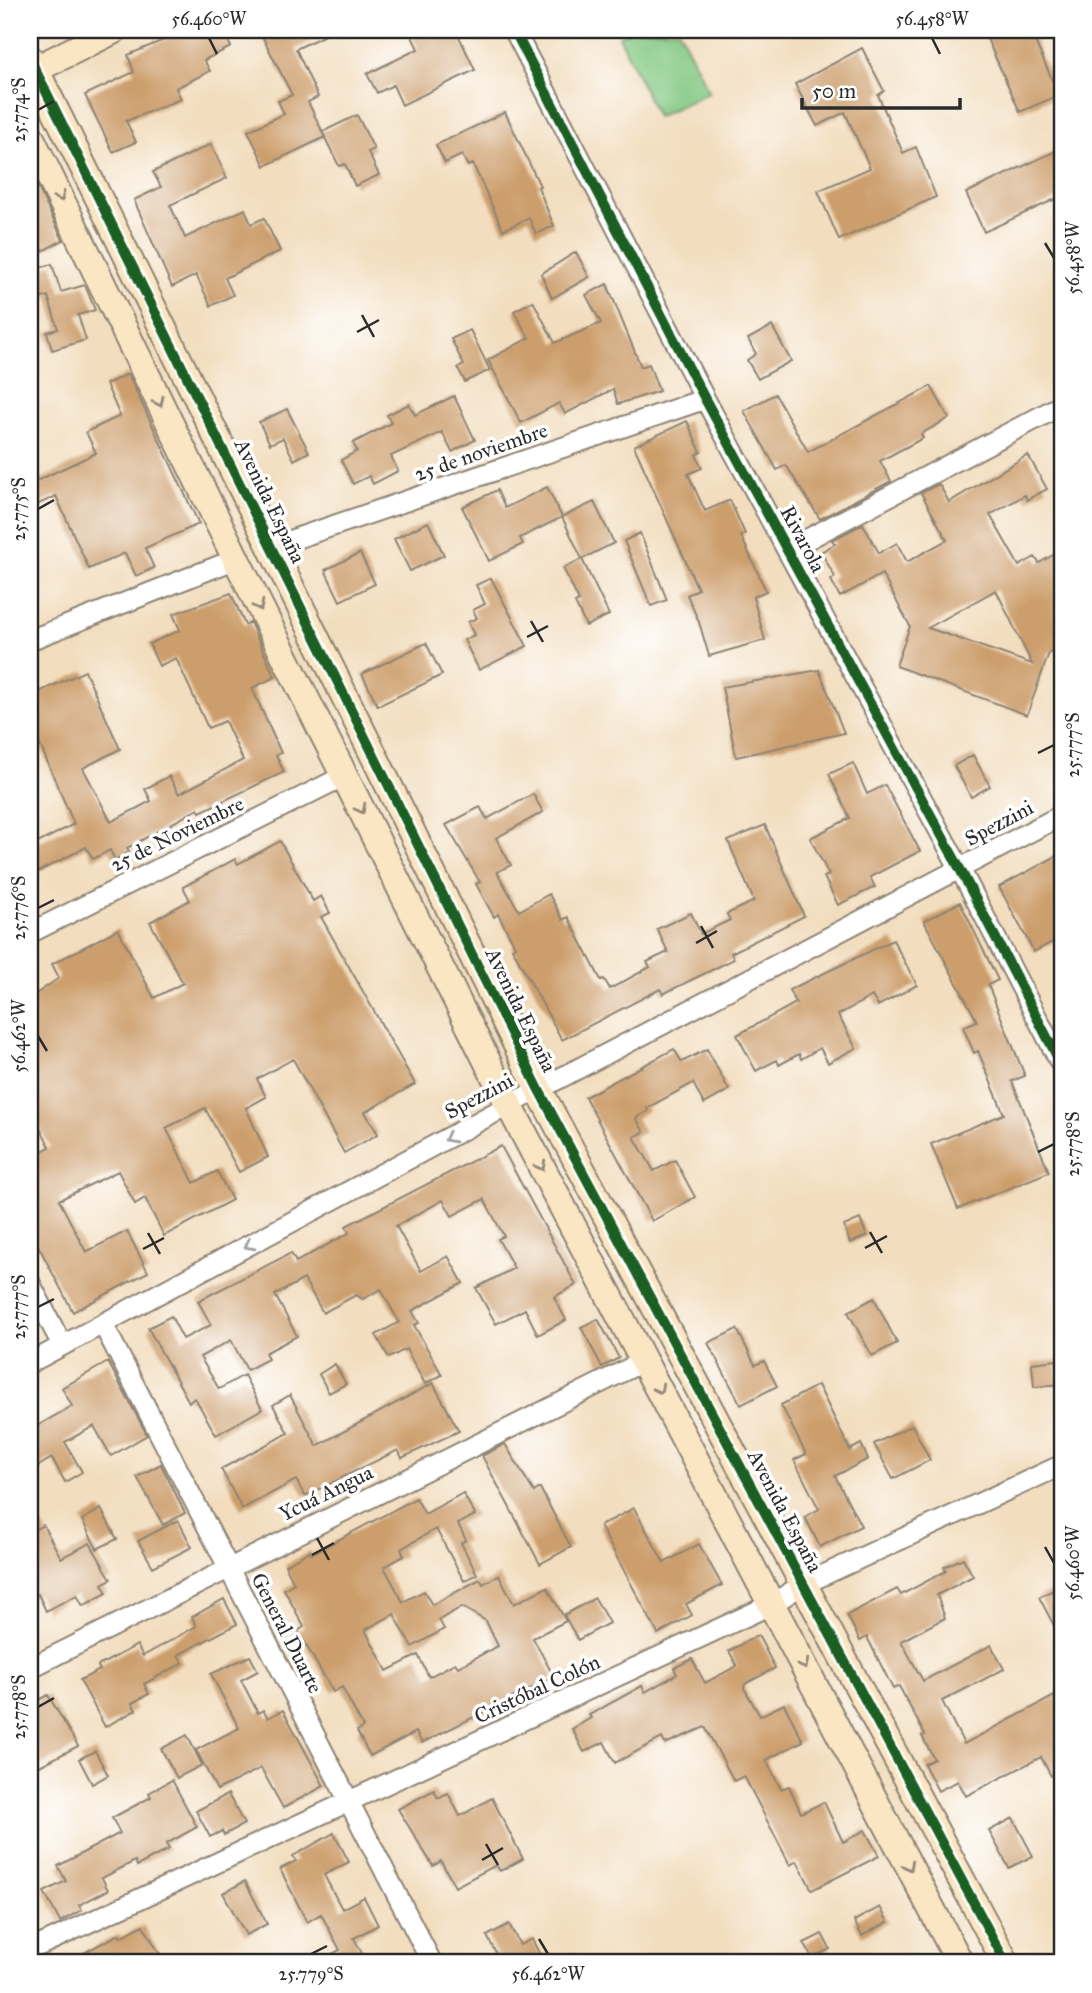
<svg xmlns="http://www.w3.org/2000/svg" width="1092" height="1993" viewBox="0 0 1092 1993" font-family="'IM FELL Great Primer',serif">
<rect width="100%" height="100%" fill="#fff"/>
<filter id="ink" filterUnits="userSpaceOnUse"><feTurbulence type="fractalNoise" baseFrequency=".0143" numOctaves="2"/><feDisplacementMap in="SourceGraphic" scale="14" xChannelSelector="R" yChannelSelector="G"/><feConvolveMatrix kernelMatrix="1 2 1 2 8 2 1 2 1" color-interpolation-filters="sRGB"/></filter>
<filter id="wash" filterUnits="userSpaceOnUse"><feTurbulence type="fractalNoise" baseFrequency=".00686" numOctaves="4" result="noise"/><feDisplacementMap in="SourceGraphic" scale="28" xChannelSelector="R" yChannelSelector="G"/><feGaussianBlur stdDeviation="1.57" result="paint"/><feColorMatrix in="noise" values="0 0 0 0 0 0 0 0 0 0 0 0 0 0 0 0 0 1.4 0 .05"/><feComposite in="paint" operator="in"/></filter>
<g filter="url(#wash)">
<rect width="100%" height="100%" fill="#f2ddbe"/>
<path fill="#82c781" stroke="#567956" stroke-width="2" d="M633 30H679L709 92 657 117 619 36Z"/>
<g id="blocks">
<path fill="#cc9e6c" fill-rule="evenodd" d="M170 30H223L231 47 204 60 210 71 176 88 181 99 126 121 136 142 113 152 85 95 134 72 128 55 173 36Z
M259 30H335L296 49 318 97 308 102 325 137 265 166 248 131 284 114 278 101 292 95Z
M409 30H456L475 70 402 105 393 85 377 93 367 74 418 49Z
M983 30H1030L1059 95 1020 112Z
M862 48 884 91 878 95 903 153 916 147 936 197 839 240 818 191 870 168 845 112 817 126 795 84Z
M505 112 540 186 538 187 554 226 536 234 529 218 503 230 473 164 468 166 462 155 445 163 436 145Z
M357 115 374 149 368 152 379 175 355 186 345 164 339 166 322 132Z
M211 144 227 178 170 205 185 238 245 209 251 224 264 218 280 251 225 278 233 295 211 306 196 275 172 287 134 200 161 187 153 172Z
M1062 148V196L984 232 966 193Z
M30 171 63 240 41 252 30 231Z
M576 252 589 277 552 298 541 274Z
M52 264 61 292 85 285 95 310 78 315 86 340 52 350 47 332 58 329 48 296 30 302V271Z
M607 284 641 367 649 364 659 391 618 404 613 389 565 414 559 403 521 423 488 360 529 338 514 311 533 301 555 343 601 323 586 295Z
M772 326 791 361 758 379 747 360 756 354 748 339Z
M470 330 490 370 465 382 458 368 464 365 451 339Z
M128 374 199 524 145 548 154 568 136 576 125 553 89 569 56 496 30 508V484L96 453 86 432 120 416 106 384Z
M931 386 949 418 921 434 923 438 880 461 891 481 820 519 786 465 777 470 744 411 775 394 808 452Z
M454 396 475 440 452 452 442 432 391 456 398 471 373 484 369 476 353 484 341 460 357 451 353 443 391 423 387 415 409 404 415 415Z
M287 409 309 452 294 460 283 438 270 444 259 422Z
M687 421 701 452 696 455 702 468 688 474 705 511 730 500 745 534 741 536 766 591 753 597 765 640 709 656 699 622 687 595 698 589 634 446Z
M1028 455 1047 489 1027 500 1025 495 990 515 1019 566 1035 557 1039 563 1062 550V647L1049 653 1027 715 896 666 910 626 882 574 840 597 831 580 835 577 821 552 835 544 832 540 863 524 879 553 897 543 907 562 947 540 921 493 939 484 949 502ZM996 590 1032 664 928 628Z
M547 487 562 517 520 538 523 544 489 561 462 507 497 490 505 508Z
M594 502 614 543 582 559 562 517Z
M428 522 444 555 410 571 394 539Z
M640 533 667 600 651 606 624 541Z
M360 553 375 584 340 601 325 570Z
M582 559 609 615 586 626 575 603 579 601 563 568Z
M491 578 527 646 479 670 464 640 474 635 468 622 477 618 473 610 485 604 476 585Z
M231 593 245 625 250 622 275 677 252 688 281 753 276 755 284 772 200 812 198 809 127 848 129 852 115 860 110 850 93 859 86 847 30 876V847L74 824 30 722V696L85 671 120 749 83 768 111 822 151 801 145 789 169 776 179 794 243 760 225 721 208 728 176 658 159 666 149 644 180 630 173 614Z
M426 643 442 675 378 706 362 674Z
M819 670 844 733 736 757 722 687Z
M973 755 990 786 971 797 954 766Z
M853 763 867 794 885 785 920 851 870 877 875 887 838 905 824 877 829 875 810 838 850 818 829 774Z
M533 794 543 812 496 838 511 865 497 872 519 911 549 894 563 920 568 917 601 980 604 979 610 989 650 967 647 962 668 952 657 929 691 913 701 934 730 920 727 914 754 901 728 841 765 825 804 916 731 953 734 959 663 994 660 989 562 1040 512 948 515 946 498 914 494 917 476 884 480 882 446 825 480 807 487 819Z
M280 841 313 901 321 896 330 913 321 917 415 1084 365 1112 378 1134 344 1153 293 1059 257 1079 266 1097 246 1108 268 1157 239 1172 205 1108 166 1128 194 1183 217 1171 232 1200 164 1236 145 1198 135 1204 118 1171 59 1200 86 1252 127 1231 148 1272 73 1312 30 1230V1157L50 1147 30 1108V998L59 978 52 964 118 929 154 998 183 983 150 922 190 900 183 887 235 859 238 864Z
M1062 853V937L1034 952 999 887Z
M960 902 998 980 988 985 1025 1076 1012 1081 1049 1172 958 1209 931 1144 1004 1114 978 1051 974 1053 963 1027 977 1021 924 921Z
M893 940 917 985 878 1006 872 996 838 1015 856 1048 828 1063 820 1048 801 1059 799 1054 779 1065 777 1060 756 1071 737 1035 796 1003 789 990Z
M674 1049 682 1062 707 1049 729 1090 704 1104 693 1083 647 1108 648 1111 636 1118 644 1132 634 1137 654 1171 675 1160 695 1197 652 1221 585 1097Z
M501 1146 576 1285 554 1297 566 1320 538 1335 525 1309 496 1324 476 1288 514 1268 498 1239 504 1236 484 1199 452 1216 443 1200 396 1226 421 1271 448 1256 463 1283 412 1311 419 1323 414 1325 442 1375 425 1384 406 1349 389 1358 376 1335 399 1322 381 1289 363 1299 356 1295 323 1313 304 1279 275 1295 297 1336 265 1353 268 1359 247 1370 231 1340 200 1357 219 1389 244 1375 262 1409 216 1435 195 1398 189 1402 148 1328 171 1316 183 1339 211 1325 198 1301 291 1253 296 1262 349 1233 346 1226Z
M860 1219 867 1236 850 1243 844 1226Z
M874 1298 897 1343 872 1356 848 1312Z
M598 1319 619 1358 602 1367 581 1327Z
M737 1329 755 1365 764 1361 777 1386 741 1405 708 1343Z
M1057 1360 1060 1384 1034 1387 1032 1363Z
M108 1362 147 1435 111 1456 94 1426 65 1442 82 1472 65 1482 52 1458 30 1471V1430L72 1406 62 1388Z
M335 1364 346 1384 329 1393 319 1374Z
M433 1383 459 1431 402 1458 398 1450 305 1496 296 1480 242 1509 221 1469 288 1433 273 1405 290 1395 317 1446Z
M818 1385 850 1450 861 1444 868 1459 835 1476 861 1526 820 1547 805 1517 819 1509 794 1460 806 1454 781 1405Z
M912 1425 930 1460 893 1479 874 1444Z
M505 1444 534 1492 540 1488 571 1547 540 1564 482 1456Z
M161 1464 185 1513 163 1525 137 1477Z
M463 1493 475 1515 458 1524 466 1540 461 1543 477 1574 464 1581 436 1529 401 1549 404 1556 384 1567 403 1602 424 1591 432 1605 480 1579 483 1584 499 1575 514 1604 547 1587 566 1621 533 1638 554 1677 422 1743 416 1732 370 1756 357 1731 363 1727 342 1687 333 1692 298 1631 304 1627 284 1589 294 1583 285 1565 310 1551 312 1554 416 1498 425 1514ZM462 1607 486 1621 498 1646 458 1667 455 1663 429 1677 418 1655 387 1671 365 1630 394 1614 412 1647 444 1629 439 1620Z
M634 1508 664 1563 699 1544 722 1585 686 1604 692 1615 658 1634 600 1526Z
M101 1509 117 1539 97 1549 82 1520Z
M178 1520 192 1547 153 1567 138 1541Z
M43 1525 61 1558 90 1543 111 1579 102 1584 107 1593 83 1606 77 1595 46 1611 38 1594 30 1599V1532Z
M963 1558 973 1576 937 1595 945 1618 901 1641 923 1681 991 1645 1004 1669 942 1701 964 1744 1062 1692V1770L1051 1776 1041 1757 966 1796 958 1781 938 1791 924 1764 934 1759 922 1736 925 1735 899 1686 893 1689 867 1637 860 1641 847 1615 897 1589 901 1595 946 1571 944 1567Z
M1057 1588 1062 1599V1641L1039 1597Z
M595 1598 609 1623 578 1640 564 1615Z
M224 1599 237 1624 178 1655 183 1663 144 1684 149 1694 132 1703 136 1710 105 1727 80 1680 100 1670 98 1666 137 1645 143 1656 179 1636 196 1626 192 1617Z
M758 1635 775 1668 745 1684 744 1688 760 1716 784 1704 803 1741 766 1760 781 1789 789 1786 801 1813 824 1802 843 1842 865 1830 879 1856 812 1890 797 1861 790 1865 744 1776 734 1781 705 1727 665 1744 662 1738 615 1763 604 1742 584 1752 572 1729 591 1718 589 1715 642 1686 645 1692 677 1674 674 1668 692 1659 705 1683 737 1666 729 1651Z
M250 1656 258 1671 241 1680 258 1713 263 1710 268 1718 283 1710 324 1786 283 1808 261 1768 217 1790 196 1750 239 1728 211 1674Z
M48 1695 78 1746 30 1771V1705Z
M187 1735 202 1765 177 1778 161 1749Z
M95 1751 108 1775 92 1784 79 1759Z
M172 1780 197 1827 166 1844 169 1849 137 1866 135 1861 102 1878 108 1890 79 1905 82 1910 60 1922 44 1892 66 1881 58 1866 120 1833 112 1818 151 1797 149 1793Z
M434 1790 438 1798 448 1793 460 1816 492 1798 523 1859 500 1871 496 1865 455 1887 441 1861 433 1866 398 1809Z
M228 1794 244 1824 224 1835 222 1831 210 1837 196 1811Z
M1013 1818 1033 1856 1009 1868 989 1831Z
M334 1833 349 1862 324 1875 342 1909 364 1897 378 1925 354 1938 367 1963H315L340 1950 321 1914 307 1922 280 1869 296 1861 293 1856Z
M245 1881 267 1924 246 1935 223 1893Z
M880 1907 888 1922 862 1936 854 1921Z
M509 1924 520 1945 532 1939 544 1963H486L498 1957 487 1936Z
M143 1925 165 1963H65L119 1934 121 1937Z
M822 1934 830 1949 812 1958 804 1943Z"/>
</g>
</g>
<g filter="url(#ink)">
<use href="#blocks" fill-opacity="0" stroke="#8e8474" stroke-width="2"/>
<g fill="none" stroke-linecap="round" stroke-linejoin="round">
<g stroke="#8e8474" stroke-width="23">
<path id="street" d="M514 30 705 399 960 869 1062 1066
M271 547 705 399
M787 550 1062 405
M30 640 236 559
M30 933 344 776
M30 1283 62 1345
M103 1324 432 1963
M30 1363 509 1105 1062 815
M30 1668 644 1361
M30 1950 772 1604 802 1585 1062 1465"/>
</g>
<g stroke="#8e8474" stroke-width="30">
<path id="secondary" d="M30 59 539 1090 1006 1963
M30 72 114 30
M30 136 236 559 509 1105 960 1963"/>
</g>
<use href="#street" stroke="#fff" stroke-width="19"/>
<use href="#secondary" stroke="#fbe6c4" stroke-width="26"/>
<g stroke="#fff" stroke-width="15">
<path id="cycleway" d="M514 30 705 399 960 869 1062 1066
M30 59 539 1090 1006 1963"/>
</g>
<use href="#cycleway" stroke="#1b5e20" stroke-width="10"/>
</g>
<defs><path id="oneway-chevron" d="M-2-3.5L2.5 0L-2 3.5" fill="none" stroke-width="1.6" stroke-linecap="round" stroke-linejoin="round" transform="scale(1.75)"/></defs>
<g stroke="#938878">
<use href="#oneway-chevron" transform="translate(60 197) rotate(64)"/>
<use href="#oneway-chevron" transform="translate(159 402) rotate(64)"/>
<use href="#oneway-chevron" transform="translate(259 606) rotate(63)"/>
<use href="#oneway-chevron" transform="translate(361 809) rotate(63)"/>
<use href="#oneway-chevron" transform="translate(541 1166) rotate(62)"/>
<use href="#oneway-chevron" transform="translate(659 1389) rotate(62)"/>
<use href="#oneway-chevron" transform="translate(804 1665) rotate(62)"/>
<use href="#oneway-chevron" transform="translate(909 1866) rotate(62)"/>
</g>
<g stroke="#a0a0a0">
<use href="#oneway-chevron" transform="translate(449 1138) rotate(152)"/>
<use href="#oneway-chevron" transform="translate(249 1245) rotate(152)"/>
</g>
</g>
<path fill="none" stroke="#2b2b2b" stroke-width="2.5" d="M209 38 217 54M932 38 940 54M38 110 54 101M1045 243 1054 258M362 315 374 337M357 332 379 320M38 509 54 500M531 621 543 642M527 637 548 626M1038 753 1054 745M38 908 54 900M701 926 713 948M696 943 717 931M38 1036 47 1051M1038 1152 1054 1144M870 1232 882 1253M148 1233 160 1254M865 1248 887 1236M143 1249 164 1238M38 1307 54 1299M317 1538 329 1560M1045 1547 1054 1563M312 1555 334 1543M38 1707 54 1698M486 1844 498 1865M482 1860 503 1848M539 1939 548 1954M311 1954 327 1946"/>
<g text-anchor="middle" stroke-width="7" stroke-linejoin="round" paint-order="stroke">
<g font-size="21" fill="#2b2b2b" stroke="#fff">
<text transform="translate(481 452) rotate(-19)" y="7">25 de noviembre</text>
<text transform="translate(270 501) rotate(64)" y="7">Avenida España</text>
<text transform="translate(803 539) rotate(62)" y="7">Rivarola</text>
<text transform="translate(999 823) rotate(-28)" y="7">Spezzini</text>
<text transform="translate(177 834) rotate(-26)" y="7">25 de Noviembre</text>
<text transform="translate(521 1010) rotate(64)" y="7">Avenida España</text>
<text transform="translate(479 1096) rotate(-28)" y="7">Spezzini</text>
<text transform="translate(326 1493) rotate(-26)" y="7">Ycuá Angua</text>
<text transform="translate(785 1511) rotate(62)" y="7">Avenida España</text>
<text transform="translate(287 1633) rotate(63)" y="7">General Duarte</text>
<text transform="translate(537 1689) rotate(-25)" y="7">Cristóbal Colón</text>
</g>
</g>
<rect width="1092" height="1993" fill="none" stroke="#fff" stroke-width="77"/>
<path d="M802 98v10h158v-10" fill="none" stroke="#2b2b2b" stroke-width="3.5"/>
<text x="812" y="98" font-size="21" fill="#2b2b2b" stroke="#ffffff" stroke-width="5" paint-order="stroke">50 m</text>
<rect x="38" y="38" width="1016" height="1916" fill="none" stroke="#2b2b2b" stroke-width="2.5"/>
<g font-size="18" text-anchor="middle" fill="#2b2b2b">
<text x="209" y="25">56.460°W</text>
<text x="932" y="25">56.458°W</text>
<text transform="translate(19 110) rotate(-90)" y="6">25.774°S</text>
<text transform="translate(1073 258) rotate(-90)" y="6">56.458°W</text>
<text transform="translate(19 509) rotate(-90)" y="6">25.775°S</text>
<text transform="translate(1073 745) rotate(-90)" y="6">25.777°S</text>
<text transform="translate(19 908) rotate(-90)" y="6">25.776°S</text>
<text transform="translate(19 1036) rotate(-90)" y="6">56.462°W</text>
<text transform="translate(1073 1144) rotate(-90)" y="6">25.778°S</text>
<text transform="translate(19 1307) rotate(-90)" y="6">25.777°S</text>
<text transform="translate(1073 1563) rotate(-90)" y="6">56.460°W</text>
<text transform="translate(19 1707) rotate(-90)" y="6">25.778°S</text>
<text x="311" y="1980">25.779°S</text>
<text x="548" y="1980">56.462°W</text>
</g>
</svg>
